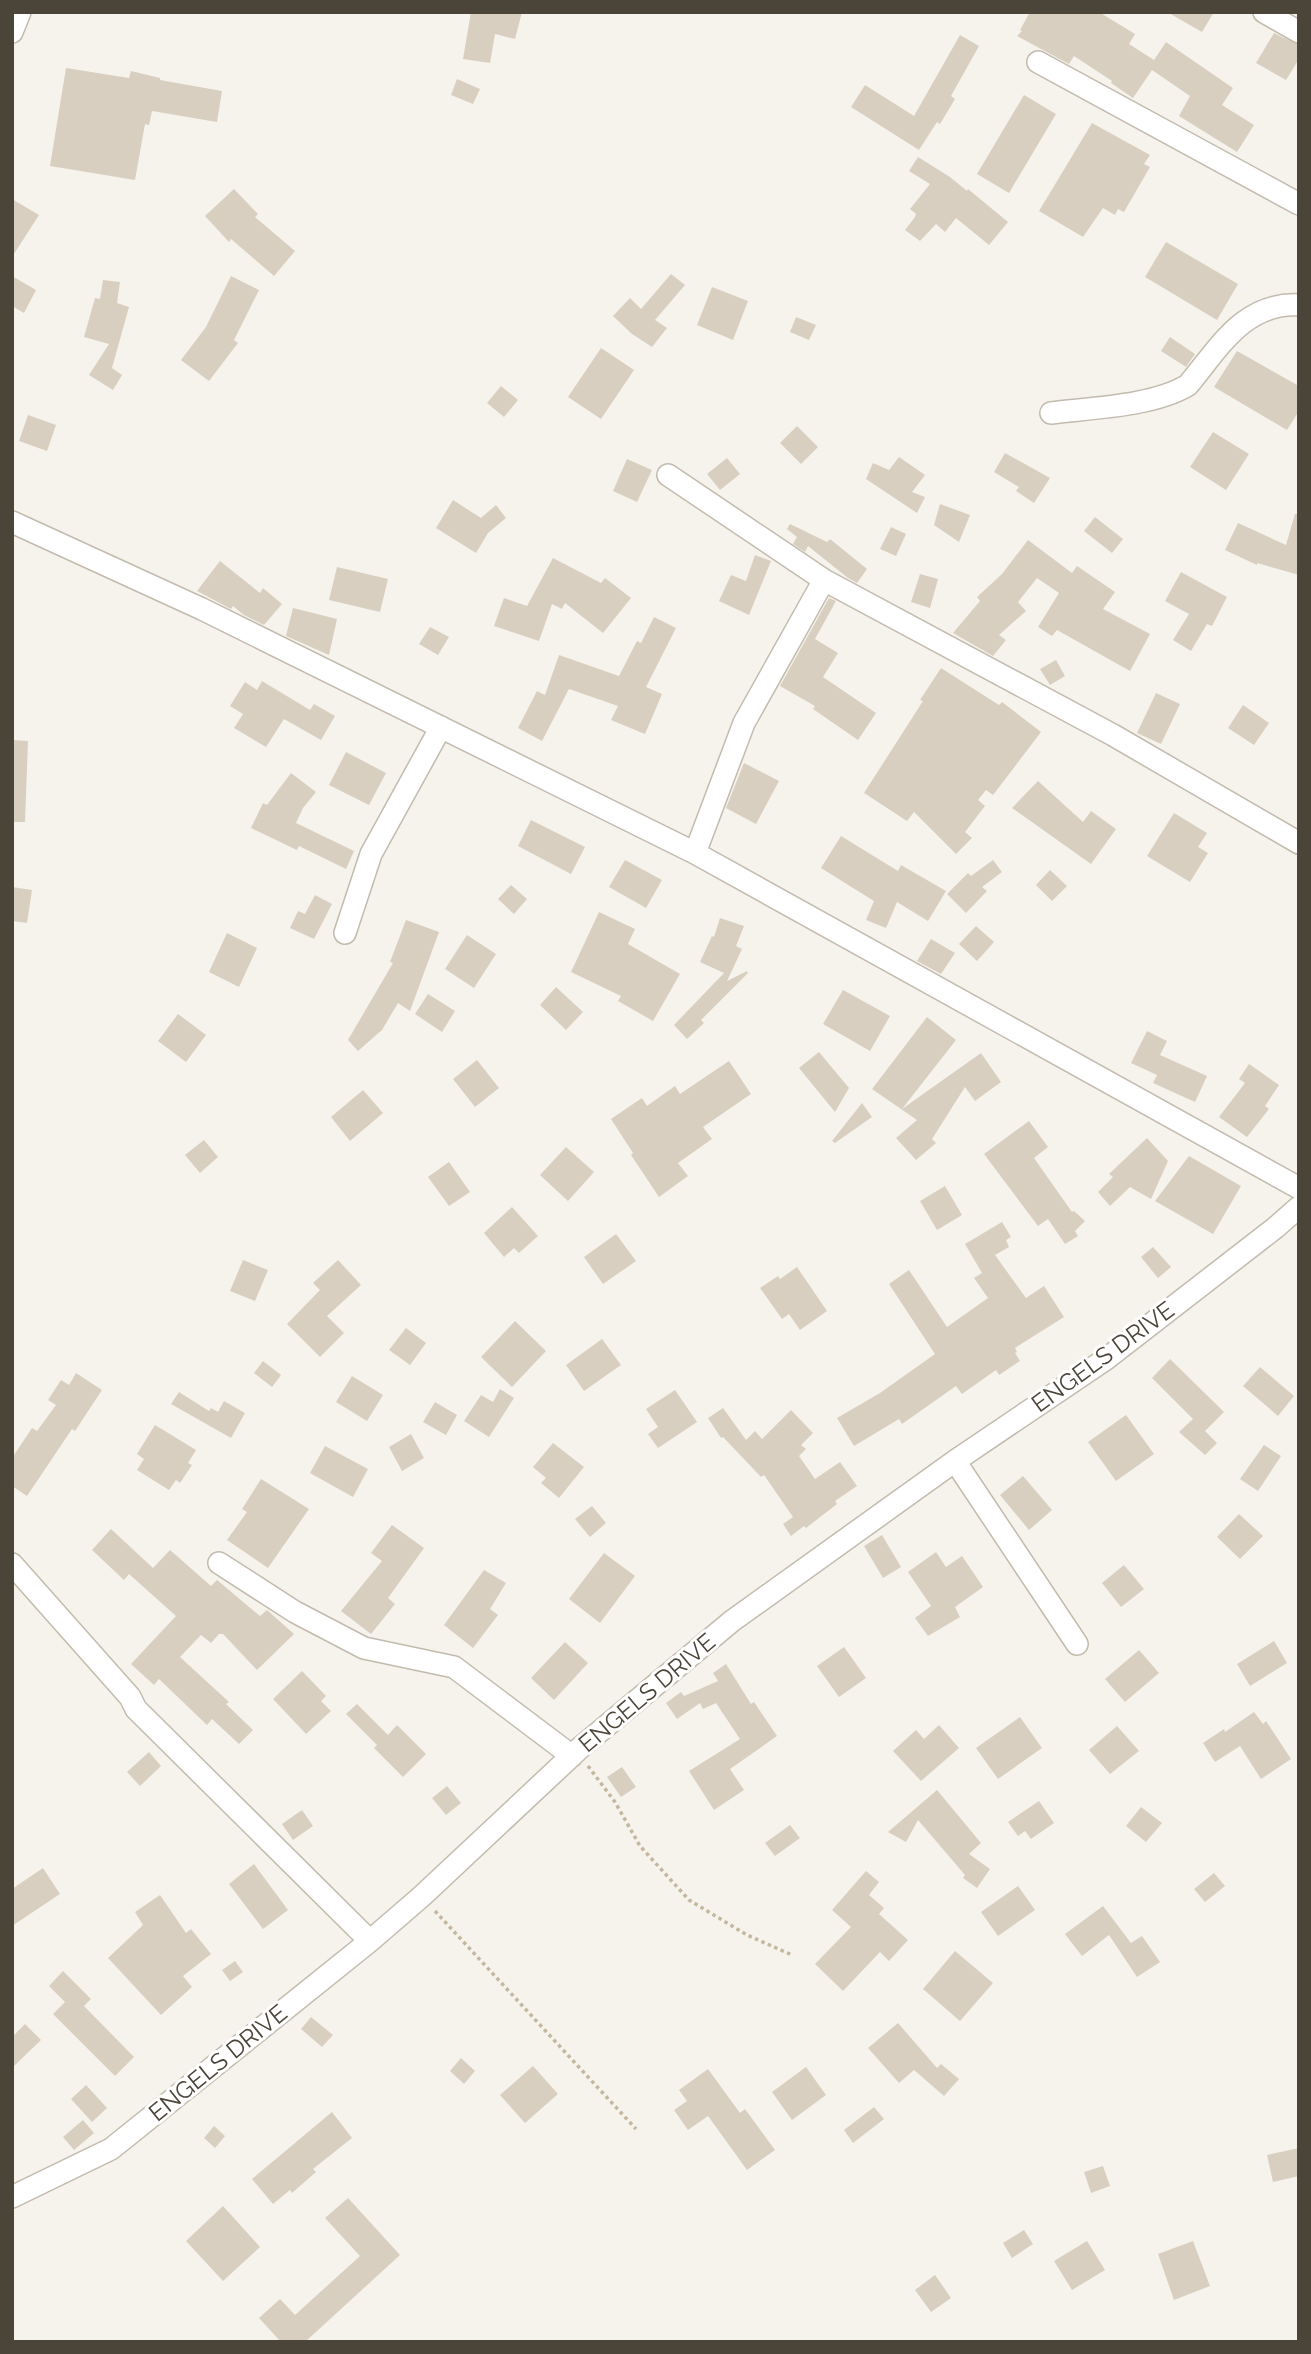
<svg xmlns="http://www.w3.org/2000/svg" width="1311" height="2354" viewBox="0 0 1311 2354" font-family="Raleway,sans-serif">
<rect width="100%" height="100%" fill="#f6f3ec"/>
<path fill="#d8cfc1" d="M471 12H522L515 39 495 34 490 63 463 59Z
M1030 12H1099L1135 34 1129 44 1154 60 1166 42 1233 88 1222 105 1254 125 1237 152 1179 116 1190 96 1152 70 1133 98 1111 83 1112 81 1074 56 1069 64 1017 36 1022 31 1020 30Z
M1167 12H1214L1202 32Z
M1274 33 1299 45V59L1286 80 1256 63Z
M960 35 979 46 951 96 955 99 940 124 937 122 919 150 851 107 865 85 914 116Z
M66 68 129 78 131 71 160 78V80L222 91 217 122 152 111 149 125 145 124 135 180 50 166Z
M457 79 480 89 473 104 451 95Z
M1024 95 1056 114 1009 193 977 174Z
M1092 123 1150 155 1144 164 1150 167 1124 212 1118 209 1115 215 1103 208 1083 237 1039 211Z
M918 157 950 177 967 191 968 189 1008 222 989 245 956 218 945 232 936 224 920 241 905 230 915 217 916 214 910 209 930 184 909 171Z
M234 189 258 214 255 217 295 251 274 276 231 239 229 242 205 216Z
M12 199 39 215 12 257Z
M1166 242 1238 284 1217 320 1145 277Z
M671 274 685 285 655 320 667 328 652 347 632 334 613 316 630 298 641 309Z
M12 276 36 290 24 313 12 306Z
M231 276 259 290 234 340 238 343 209 381 181 360 206 327Z
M103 280 120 282 117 303 129 307 112 368 122 375 113 390 89 375 109 344 84 337 95 298 100 299Z
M712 287 748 301 733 340 697 325Z
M796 317 816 325 809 340 790 332Z
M1170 337 1195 354 1186 367 1161 351Z
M601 348 634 370 601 419 568 397Z
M1237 351 1299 386V411L1287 430 1214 387Z
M501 386 518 400 504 417 487 403Z
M28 415 56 425 47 451 19 441Z
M797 426 818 447 801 464 780 443Z
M1213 432 1249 454 1226 490 1190 467Z
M1005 453 1050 478 1034 503 1016 491 1019 487 994 472Z
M899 457 925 475 912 492 925 497 917 513 866 479 873 463 889 470Z
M727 458 740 474 720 490 707 474Z
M627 459 652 470 637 502 613 491Z
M453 500 481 518 496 505 506 518 488 533 476 553 436 528Z
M940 504 970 515 959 542 934 525Z
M1295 514H1299V575L1257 563V565L1225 550 1238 523 1286 545Z
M1095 517 1123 539 1112 553 1084 531Z
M790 524 827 542 830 539 867 569 857 583 848 578 808 546 805 552 793 544 797 537 787 529Z
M891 527 906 534 896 556 880 549Z
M1028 540 1072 573 1077 566 1115 592 1103 609 1150 634 1130 671 1057 630 1052 636 1038 627 1059 593 1037 578 1018 602 1026 611 999 635 1006 640 993 656 953 633 980 601 977 597 1002 574Z
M755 555 771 561 749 615 719 601 731 575 746 581Z
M553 558 601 583 605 578 631 598 603 633 565 603 562 609 552 604 539 641 494 626 504 598 527 606Z
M220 561 260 593 263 588 282 604 264 625 244 615 233 606 231 609 197 591Z
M337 567 388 579 380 612 329 600Z
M1181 572 1227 597 1212 626 1207 624 1191 651 1173 640 1189 614 1165 601Z
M920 574 938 579 930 608 911 602Z
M829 598 836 601 815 639 838 653 823 677 876 713 858 740 813 709 815 706 780 686Z
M293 608 337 619 329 655 286 636Z
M654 617 676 628 646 687 662 694 645 734 611 720 618 706 569 689 542 741 518 728 537 691 545 695 559 655 619 676 637 641 641 643Z
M430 627 449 637 438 655 419 644Z
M1056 660 1065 676 1050 685 1040 669Z
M941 668 999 705 1002 702 1041 732 993 795 986 790 978 800 985 806 965 832 972 838 956 854 914 812 907 821 864 793 923 701 920 700Z
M262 681 310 710 314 704 335 716 321 740 284 719 266 747 234 728 243 714 230 706 245 682 257 690Z
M1156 693 1180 704 1161 744 1137 733Z
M1243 705 1269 723 1254 745 1228 728Z
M12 740 28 741 25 822H12Z
M346 752 386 773 369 805 329 785Z
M744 763 779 781 756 824 726 808Z
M291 773 316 792 303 808 296 823 354 851 346 869 299 846 297 850 251 828 263 803 267 805Z
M1038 781 1083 822 1091 811 1116 829 1091 864 1012 808Z
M1174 813 1207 833 1198 847 1208 853 1190 882 1147 856Z
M531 820 585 847 571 874 518 846Z
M841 836 898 871 901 865 946 891 928 921 897 902 886 928 866 920 874 901 821 868Z
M625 860 662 880 646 908 609 887Z
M993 860 1002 872 982 887 987 891 966 913 947 894 968 873 971 876Z
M1050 870 1067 886 1052 901 1036 885Z
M511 885 527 899 514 914 498 899Z
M12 887 32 890 27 923 12 921Z
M315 895 332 904 314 939 290 928 298 911 305 914Z
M599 912 635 929 628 944 680 974 653 1021 618 1001 621 996 571 972Z
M720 918 744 926 736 946 742 949 727 981 747 971 748 973 701 1020 704 1023 687 1039 674 1025 724 973 700 962 712 936 714 937Z
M406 920 439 932 410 1011 398 1003 382 1030 358 1051 348 1040 393 963 390 962Z
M976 926 994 942 977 961 959 944Z
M227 933 257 948 239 987 209 972Z
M467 935 496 954 474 988 445 969Z
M931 939 955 953 941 974 917 961Z
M556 987 583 1012 566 1030 540 1005Z
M843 990 890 1016 870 1051 823 1024Z
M428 994 455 1011 442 1032 415 1014Z
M178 1014 206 1035 186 1062 158 1041Z
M927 1017 956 1040 902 1109 981 1053 1001 1082 975 1101 965 1087 932 1139 936 1143 916 1160 896 1138 917 1120 872 1089Z
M1147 1031 1167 1041 1160 1055 1207 1076 1195 1102 1153 1083 1157 1075 1131 1063Z
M819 1052 849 1088 835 1112 799 1068Z
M477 1060 499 1088 475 1107 453 1079Z
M729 1061 751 1094 703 1127 712 1139 678 1163 688 1176 659 1197 631 1155 633 1153 611 1119 642 1098 647 1106 675 1086 680 1094Z
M1249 1064 1279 1085 1265 1106 1269 1109 1247 1137 1219 1117 1245 1083 1239 1079Z
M363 1090 383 1113 350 1141 331 1117Z
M862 1103 872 1117 835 1143 832 1141Z
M1029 1121 1048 1147 1034 1158 1072 1212 1074 1211 1085 1221 1075 1231 1078 1236 1065 1244 1048 1219 1038 1226 984 1154Z
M1147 1138 1168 1161 1151 1199 1130 1187 1110 1206 1098 1192 1113 1177 1109 1174Z
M204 1140 218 1157 200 1173 185 1155Z
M566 1147 594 1172 568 1201 540 1175Z
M1189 1156 1241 1186 1213 1234 1155 1201Z
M449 1162 470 1192 449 1206 428 1177Z
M945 1186 962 1215 937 1230 920 1201Z
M512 1207 538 1236 519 1253 514 1248 504 1257 484 1233Z
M1002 1222 1011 1237 1006 1240 1009 1247 995 1255 1026 1298 1044 1286 1064 1317 1015 1348 1017 1352 1015 1353 1020 1361 999 1375 996 1370 962 1394 956 1386 902 1424 899 1419 854 1446 837 1418 880 1393 935 1354 889 1284 909 1270 947 1327 988 1298 974 1278 982 1273 965 1244Z
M616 1234 636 1261 603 1284 584 1257Z
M1153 1247 1171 1267 1158 1278 1141 1257Z
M243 1260 268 1270 255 1301 230 1291Z
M338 1260 361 1285 327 1316 344 1333 320 1357 287 1324 320 1290 313 1283Z
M797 1267 827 1311 800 1330 789 1314 782 1319 760 1288 778 1276 780 1279Z
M515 1321 546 1351 512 1387 481 1357Z
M406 1328 426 1343 410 1365 389 1350Z
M602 1339 621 1365 584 1391 566 1365Z
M1170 1359 1224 1412 1205 1431 1217 1443 1205 1455 1179 1432 1193 1419 1152 1378Z
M263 1361 281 1375 272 1387 254 1373Z
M1260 1367 1294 1396 1278 1416 1243 1386Z
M76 1373 102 1390 75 1431 72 1429 27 1496 12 1486V1458L32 1428 37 1431 56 1405 48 1400 61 1380 69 1385Z
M352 1376 383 1395 367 1421 336 1402Z
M500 1389 514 1398 489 1437 464 1421 481 1395 493 1402Z
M675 1390 697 1422 658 1448 648 1434 658 1427 646 1409Z
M179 1392 209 1411 211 1408 218 1412 224 1401 245 1413 231 1438 171 1404Z
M435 1402 457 1415 446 1435 423 1422Z
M723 1408 746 1440 755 1431 762 1439 791 1410 813 1433 801 1445 806 1449 799 1456 815 1479 840 1462 857 1486 835 1501 837 1504 806 1528 804 1526 791 1536 783 1524 793 1517 764 1475 761 1477 723 1437 721 1438 708 1418Z
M1126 1415 1154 1454 1116 1481 1088 1442Z
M155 1425 196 1450 188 1463 192 1465 180 1483 176 1480 169 1490 137 1470 144 1459 137 1454Z
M411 1434 424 1458 402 1471 389 1447Z
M553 1443 584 1467 559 1498 541 1483 546 1478 533 1467Z
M1264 1445 1281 1456 1258 1491 1240 1479Z
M325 1446 368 1469 353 1497 310 1473Z
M1023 1476 1052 1510 1029 1530 1000 1495Z
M261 1479 309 1509 268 1568 227 1540 247 1512 242 1509Z
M592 1506 606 1523 590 1537 575 1519Z
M1239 1514 1263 1536 1240 1559 1217 1537Z
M392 1525 424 1548 388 1598 395 1604 371 1634 341 1611 382 1561 371 1553Z
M111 1529 153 1568 170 1550 211 1586 217 1580 260 1616 267 1610 294 1634 257 1670 223 1634H219L211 1643 201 1635 180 1657 229 1702 226 1704 253 1730 239 1744 212 1719 207 1725 159 1679 154 1685 131 1664 176 1616 129 1574 124 1580 92 1550Z
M882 1535 901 1567 883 1578 864 1546Z
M936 1552 946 1567 962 1556 983 1587 955 1607 960 1617 928 1636 915 1618 931 1606 908 1572Z
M604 1553 635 1576 600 1623 569 1599Z
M1124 1565 1144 1589 1121 1607 1102 1583Z
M484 1570 506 1583 490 1609 498 1615 473 1648 444 1625Z
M1274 1641 1287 1663 1250 1686 1237 1664Z
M565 1642 588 1663 554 1700 531 1678Z
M844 1647 866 1678 839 1697 817 1666Z
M1139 1650 1159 1673 1125 1702 1105 1679Z
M726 1664 751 1704 754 1702 777 1736 730 1769 744 1790 714 1810 689 1771 740 1739 716 1703 703 1709 700 1703 677 1719 666 1703 681 1692 684 1696 718 1681 713 1673Z
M302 1671 326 1696 321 1701 331 1711 306 1734 273 1699Z
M357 1704 388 1735 397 1725 426 1754 403 1777 374 1748 377 1745 346 1714Z
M1254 1712 1263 1724 1266 1721 1291 1759 1261 1779 1240 1746 1215 1762 1203 1743 1224 1729 1225 1732Z
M1020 1717 1042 1748 998 1779 976 1748Z
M939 1725 959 1748 921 1781 893 1751 916 1730 924 1739Z
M1117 1726 1139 1751 1110 1774 1089 1750Z
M149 1752 161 1766 140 1786 127 1772Z
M622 1767 636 1787 621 1797 607 1777Z
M447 1786 461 1803 446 1815 432 1798Z
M937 1790 981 1843 969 1854 990 1869 977 1888 963 1878 965 1875 918 1820 906 1842 888 1832Z
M1039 1801 1054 1823 1031 1839 1025 1831 1018 1836 1008 1822Z
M1141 1807 1162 1823 1146 1842 1126 1826Z
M302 1810 313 1826 293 1840 282 1824Z
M790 1825 800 1838 775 1856 765 1843Z
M254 1864 288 1910 263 1929 229 1884Z
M43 1868 60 1894 12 1926V1889Z
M866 1871 879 1882 869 1895 884 1908 879 1914 908 1940 889 1961 880 1952 843 1991 815 1964 851 1927 832 1910Z
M1214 1873 1225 1886 1205 1902 1194 1889Z
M1018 1886 1035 1910 998 1936 981 1912Z
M160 1895 186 1933 191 1929 211 1954 183 1976 192 1987 161 2015 108 1958 143 1925 135 1912Z
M1103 1906 1131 1943 1142 1936 1160 1962 1137 1977 1109 1935 1082 1956 1065 1934Z
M955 1951 993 1983 960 2021 923 1989Z
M235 1961 243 1972 230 1981 222 1970Z
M63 1971 91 1999 84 2006 134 2057 115 2076 53 2014 65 2002 49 1986Z
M311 2017 333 2035 322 2047 301 2029Z
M898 2023 937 2068 941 2064 959 2079 944 2096 914 2070 899 2083 868 2048Z
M25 2024 41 2040 12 2068V2037Z
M461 2058 475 2071 464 2084 450 2071Z
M533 2066 558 2094 525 2123 500 2095Z
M806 2067 826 2095 792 2120 772 2092Z
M708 2069 740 2113 745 2109 775 2150 747 2170 708 2116 688 2130 674 2110 687 2101 679 2090Z
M86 2085 107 2108 92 2122 71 2099Z
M874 2107 884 2119 853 2143 844 2130Z
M332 2112 352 2138 313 2169 316 2172 292 2193 290 2190 273 2204 252 2179Z
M83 2120 94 2133 74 2150 63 2137Z
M214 2126 225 2136 215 2148 204 2138Z
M1299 2148V2176L1273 2182 1267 2155Z
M1103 2166 1110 2186 1091 2193 1084 2172Z
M348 2198 400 2255 305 2342H281L259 2318 280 2299 295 2315 360 2256 325 2218Z
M223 2206 260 2247 223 2281 186 2241Z
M1024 2230 1033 2244 1012 2258 1003 2243Z
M1087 2241 1105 2270 1072 2290 1054 2261Z
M1193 2241 1210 2286 1174 2300 1158 2254Z
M935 2275 951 2298 931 2312 915 2290Z"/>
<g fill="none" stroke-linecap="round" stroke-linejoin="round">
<g stroke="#c2bbae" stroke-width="24">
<path id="minor" d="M1264 12 1299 32
M12 32 20 12
M1038 62 1299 204
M1051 413C1091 408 1154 406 1188 385 1219 348 1244 302 1299 305
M668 475 824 580 1113 735 1299 843
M12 522 202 609 695 853 1299 1188
M695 853 744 723 824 580
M345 933 371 854 441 727
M955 1461 1077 1644
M219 1563 295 1612 364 1648 454 1667 572 1756
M12 1564 130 1697 136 1709 370 1941
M12 2197 111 2149 370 1941 422 1896 580 1748 732 1621 955 1461 1106 1359 1275 1228 1299 1207"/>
</g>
<path stroke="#c4b79f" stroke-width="3.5" stroke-dasharray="3.5 3.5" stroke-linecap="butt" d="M588 1766 615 1802 640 1846 689 1900 747 1935 792 1955
M435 1911 636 2129"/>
<use href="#minor" stroke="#fff" stroke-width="21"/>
</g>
<g text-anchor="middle" stroke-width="6" stroke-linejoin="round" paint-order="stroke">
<g font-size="24" fill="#4b4439" stroke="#fff">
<text transform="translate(1103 1357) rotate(-36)" y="8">ENGELS DRIVE</text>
<text transform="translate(647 1693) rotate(-40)" y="8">ENGELS DRIVE</text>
<text transform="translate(218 2063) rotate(-39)" y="8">ENGELS DRIVE</text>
</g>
</g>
<rect width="1311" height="2354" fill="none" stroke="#4b4439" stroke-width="28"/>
</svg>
